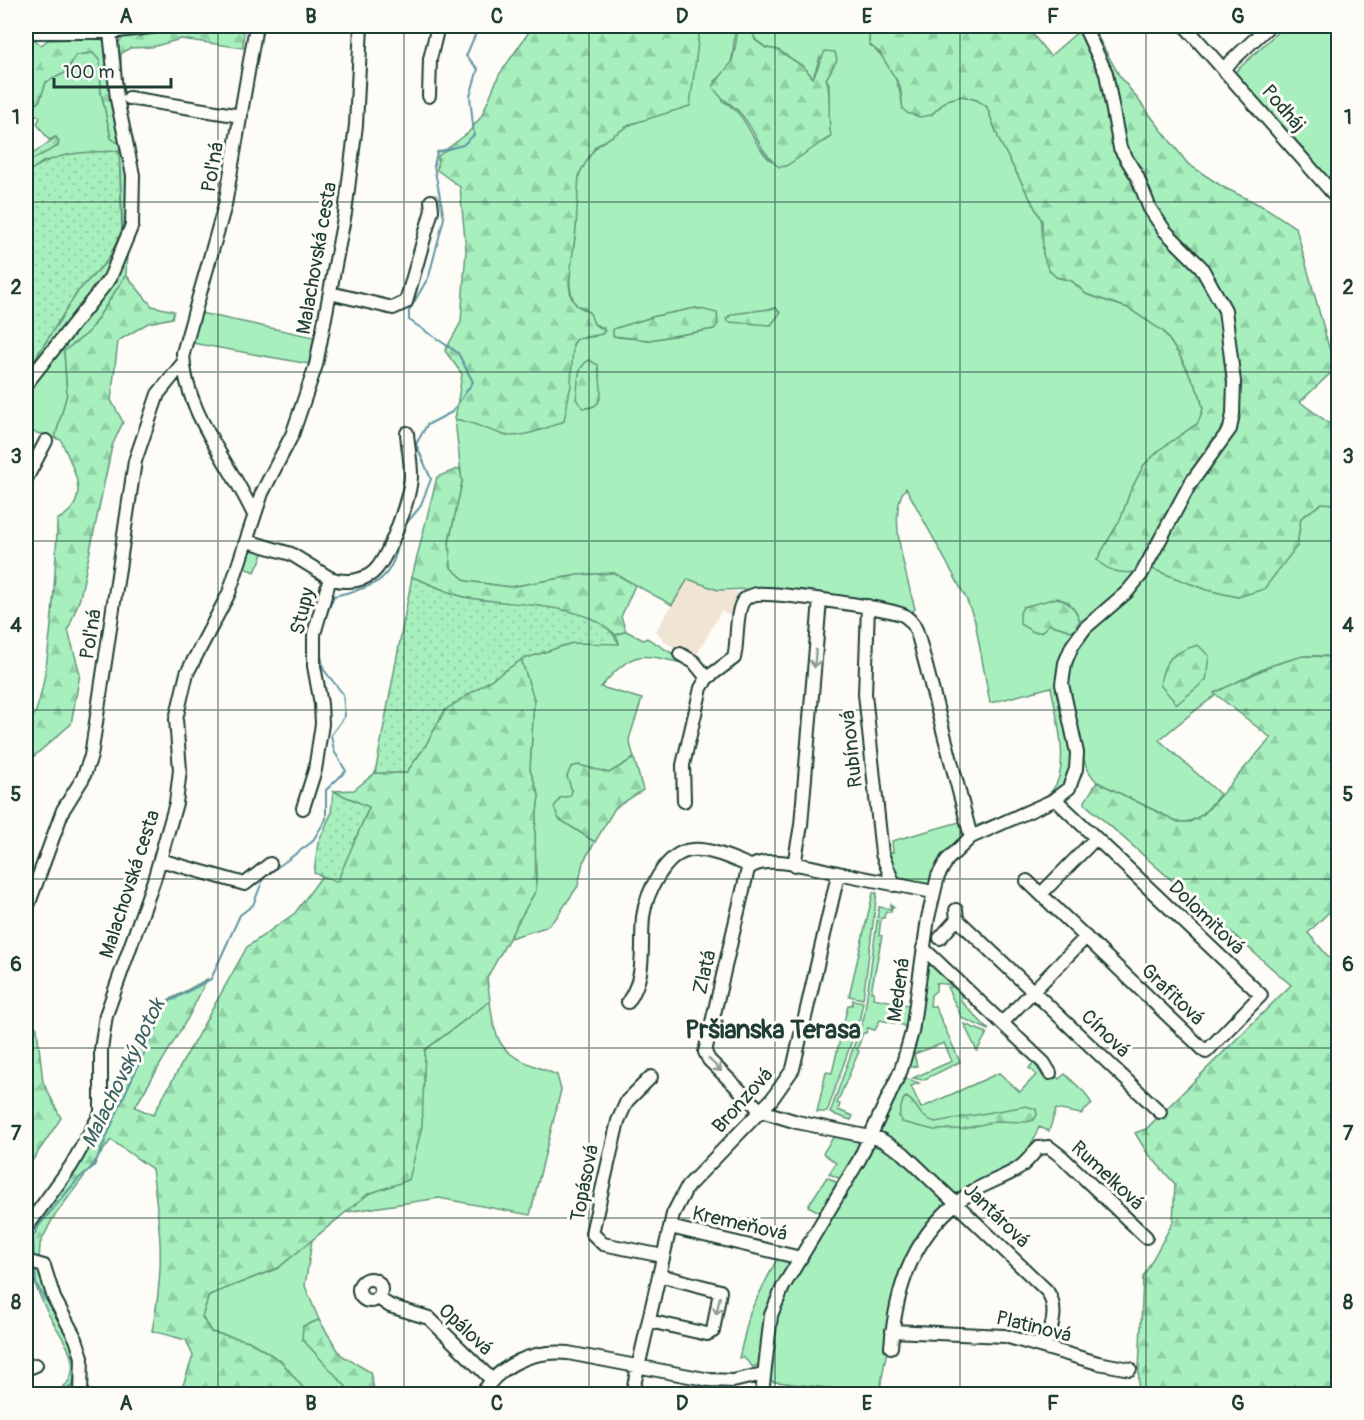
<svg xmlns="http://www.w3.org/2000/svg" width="1364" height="1420" viewBox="0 0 1364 1420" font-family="Pangolin,sans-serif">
<defs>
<pattern id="forest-firs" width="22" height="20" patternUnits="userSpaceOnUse" patternTransform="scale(1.5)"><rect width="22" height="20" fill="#a7f0be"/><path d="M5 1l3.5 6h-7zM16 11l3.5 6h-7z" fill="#8fcfa4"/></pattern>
<pattern id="garden-dots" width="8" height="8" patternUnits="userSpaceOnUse" patternTransform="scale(1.5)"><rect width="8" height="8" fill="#a7f0be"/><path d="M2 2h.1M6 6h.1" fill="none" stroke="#8fcfa4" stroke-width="1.8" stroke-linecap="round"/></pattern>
</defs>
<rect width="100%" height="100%" fill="#fdfcf7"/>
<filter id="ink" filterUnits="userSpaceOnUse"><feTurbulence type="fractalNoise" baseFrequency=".0167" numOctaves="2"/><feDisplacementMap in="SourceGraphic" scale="12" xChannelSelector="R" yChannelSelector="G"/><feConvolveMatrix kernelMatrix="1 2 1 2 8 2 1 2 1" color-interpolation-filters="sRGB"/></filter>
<g filter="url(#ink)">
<path fill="#f0e5d5" d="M688 579 718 590 739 592 735 618 721 611 695 658 666 643 656 631Z"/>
<path fill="#a7f0be" stroke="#639679" stroke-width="1.5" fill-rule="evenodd" d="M700 26H736C731 48 739 65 715 81L723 101C749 115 750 141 769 159 773 162 781 164 786 166L813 146 829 139V84L826 79 831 70 820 57 813 78 804 67 778 50 766 48 755 39 751 26H870L869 44C890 60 900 83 903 109L931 115 947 100 962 96 977 100 987 107 1000 142 1042 221 1043 254 1056 277 1072 281 1086 294 1128 308 1164 332 1180 356 1200 395 1203 409 1198 423 1162 448 1144 465 1130 492 1121 518 1097 560 1136 574 1081 624 1069 602 1057 598 1023 608 1041 632 1049 624 1075 632 1059 665 1073 755 1069 779 1053 796 981 827 978 825C1000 816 1028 808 1047 795 1074 776 1056 715 1051 687L990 703 975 621 966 598 906 488C885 511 908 581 915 609L909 614 753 589 718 590 688 579 672 605 614 573 578 575 510 587 466 581 451 568 449 542 462 482 455 419 476 423 507 436 571 359 573 344 577 339 596 336 604 328 594 324 585 308 576 305C564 285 572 259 575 237 578 218 573 192 580 173 595 130 650 116 689 106ZM696 308 714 329 649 340 617 337 613 329 656 316ZM776 308 780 313 771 325 728 316Z
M1284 26H1338V191L1234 73Z
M93 53 100 61 101 92 111 138 121 142C126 165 134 192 130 215 120 273 61 334 26 378V373L78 291 107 261 123 231 119 151 44 161 31 170 26 168V162L58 146 55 137 49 140 37 124 40 117 36 115 26 120V111H30L40 100 46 82 65 73 76 55Z
M127 254 126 275 88 333 64 351 67 394 55 438 26 430V391L107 291Z
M200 313 314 337 309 364 192 343Z
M1322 503 1338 504V657C1327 657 1313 654 1302 657 1245 668 1202 704 1159 740L1220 794C1208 809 1199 823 1178 822L1097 782C1082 767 1080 747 1076 727 1073 712 1066 692 1067 677 1072 633 1121 598 1150 568L1207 590 1238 597 1297 546 1301 518Z
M250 547 264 552 255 572 244 568Z
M626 631 643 640 647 638 691 665C643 655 635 646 601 687L642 699 629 739 634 758 609 773 579 765 567 776 573 791 559 819 595 842 583 862 578 886 556 918 546 927 507 939 536 890 535 829 539 795 530 770 534 699 521 659 572 643H619L616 635Z
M963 821 961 839 932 883 928 886 899 881 888 864 887 853 893 852 892 841Z
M873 893H877L863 999 849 996Z
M891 904 894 907H892L891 912H885L884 918H881L879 935 882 936 871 992H874L873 998 909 1005 907 1031 903 1025 880 1020 875 1030 868 1028 866 1033H863L857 1050 859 1051 837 1103 840 1104 838 1110 853 1116 851 1120 830 1113 864 1017 879 907 890 909Z
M931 965 953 985 936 983V991L931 995 930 1006H935L960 1062 923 1080 913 1078 952 1061 944 1043 914 1054 917 1066 907 1068 920 1029 925 968Z
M947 987H956L961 992V1001L989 1030 962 1018Z
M853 1000 863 1002 860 1017 827 1112H817L826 1072 832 1073 848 1005H852Z
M490 1001C496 1057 509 1055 557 1075L561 1090 530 1215 439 1198 346 1212 368 1194 409 1179 425 1050Z
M964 1024 987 1033 977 1051Z
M1034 1062 1044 1078 1056 1076 1059 1079 1065 1074 1085 1093 1092 1104 1081 1114 1056 1109 1049 1131 1039 1127C1024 1169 998 1174 961 1194H954L881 1134 879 1129 904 1078 919 1083 911 1086 921 1108 999 1073 1020 1092 1036 1075 1029 1068Z
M834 1136 856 1140 860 1145 841 1179 829 1174 836 1163 823 1153Z
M874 1146 897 1155 948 1203 910 1254 897 1282 890 1310 888 1345 879 1394 768 1381 772 1334 780 1301 870 1149Z
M827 1177 836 1182 837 1188 821 1213 808 1206Z
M312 1240 305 1286 319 1320 303 1326 351 1392 357 1394H308L281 1361 249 1341 211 1332 202 1317 209 1295 278 1268Z
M778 1257 788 1260 791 1267 768 1307 760 1364 753 1367 743 1357 739 1358 750 1312Z"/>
<path fill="url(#forest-firs)" stroke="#639679" stroke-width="1.5" d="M177 26H244L243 48 181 39 152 47 130 48 121 54V102C119 85 106 45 126 36 141 30 161 30 177 26Z
M533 26H700L690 106 631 124 595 147 579 174 576 228 569 284 571 297 576 305 590 313 594 324 605 331 602 334 577 339 573 344 571 385 564 421C550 427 519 439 504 435 487 430 473 422 455 419L462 374 445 351 461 322 466 250 460 187 437 170 438 156 468 133 481 117 499 75Z
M736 26H751L755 40 766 48 778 50 804 67 813 78 825 51 835 52 837 60 826 79C832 90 827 120 831 136L786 166 779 167C758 151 753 122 733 106 724 99 718 97 713 86L732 62 736 42Z
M870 26H1026L1050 56 1081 29 1094 30 1119 75 1188 164 1223 187 1266 208 1296 228 1335 369 1300 402 1338 430V504L1322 503 1301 518 1297 546 1264 589 1238 597 1207 590 1150 568C1132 575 1111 575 1097 560L1121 518 1130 492 1144 465 1162 448 1198 423 1203 409 1200 395 1180 356 1164 332 1128 308 1086 294 1072 281 1056 277 1048 269 1043 254 1042 221 1000 142 987 107 977 100 962 96 947 100 931 115 920 117 907 113 903 109 900 86 880 53 869 44Z
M26 37H31L41 45 48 40 101 38 106 44 121 142H116L111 138 101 92 100 61 93 53 76 55 65 73 46 82 40 100 30 111H26Z
M56 137 59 141 58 146 26 163V159Z
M126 275 152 306 174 311 172 318 148 323 118 341 111 400 123 422 112 446 80 598 68 630 80 674 71 724 26 763V726C50 714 57 551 57 520 94 501 73 469 61 440L55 438 67 394 64 351 88 333Z
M696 308 717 313 718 324 714 329 649 340 613 336V329L656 316Z
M776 308 780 313 771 325 728 322 726 319 733 314Z
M589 360 598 365C600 383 609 409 583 408L576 399C579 385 575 368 589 360Z
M460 468 462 482 449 542 451 568 466 581 510 587 578 575 614 573 635 585 621 617 626 631 616 635C577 602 511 608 464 597 447 593 429 583 412 577L437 477Z
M1057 598C1071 603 1077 610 1081 624L1075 632 1050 624 1041 632H1033L1020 624V613L1023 607Z
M1198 645 1209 656 1206 680 1177 704 1160 685C1163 659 1174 652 1198 645Z
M1303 656 1338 657V903L1308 933 1338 968V1394H1138L1143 1277 1173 1222 1175 1184 1146 1151 1135 1133 1146 1129 1291 985 1084 803 1097 782 1178 822H1190L1204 814 1271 738 1214 693 1273 665Z
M521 659 534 699 530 770 539 795 535 829 536 890 487 978 490 1001 425 1050 422 1126 409 1180 368 1194 278 1268 209 1295 202 1317 211 1332 249 1341 281 1361 308 1394H180L193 1356 186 1340 152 1331C165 1268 161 1232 152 1169L111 1140 53 1218 40 1244 39 1260 26 1256V1236L100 1128 167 1001 207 979 189 1016 135 1107 153 1115 247 947 295 913 322 876 336 882 369 808 333 791 354 790 375 773H406L424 748 445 710Z
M634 758 643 790 615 808 595 842 559 819 554 807 560 798 570 796 572 791 567 776 571 767 579 765 609 773Z
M26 1016 37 1028 43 1082 61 1118 26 1170Z
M906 1097C922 1106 913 1114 935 1122L1026 1106 1036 1109 1037 1115 1034 1120 1026 1122 996 1121 963 1129 934 1130 902 1122 899 1116 903 1100Z
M28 1264 37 1266C42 1278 46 1290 51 1301 64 1329 96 1368 66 1394H48C55 1391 64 1389 68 1382 82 1361 60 1335 50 1317 41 1300 34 1283 28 1264Z
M319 1320 341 1355 370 1372 375 1393 357 1394 351 1392 302 1339 303 1326Z"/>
<path fill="url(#garden-dots)" stroke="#639679" stroke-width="1.5" d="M119 151 122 231 107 261 78 291 26 373V168L31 170C58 151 87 152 119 151Z
M412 577C429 583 447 593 464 597 504 606 602 600 619 644L572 643 521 660 445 710 424 748 406 773H375Z
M333 791 369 807 337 882 314 873 318 843 331 814Z"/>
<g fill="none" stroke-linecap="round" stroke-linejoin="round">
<path stroke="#6096a3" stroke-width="2" d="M404 526 420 507 431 479 416 444 427 425 452 412 473 382 458 353 409 320V311L429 276 444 218 434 166 437 152 463 145 474 135 470 96 478 69 466 56 479 26
M324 621 334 596C381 585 391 581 401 534
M320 645 321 630
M34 1260 33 1237 40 1224 79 1178 94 1166 127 1089 170 1001 211 979 240 915 253 905 264 877 312 842 326 819V790L346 771 334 751 331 735 345 716 343 694 324 670 320 651
M35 1268 36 1284 60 1322
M59 1394 73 1385 76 1366 70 1340"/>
<g stroke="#1f3d34" stroke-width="16">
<path id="minor" d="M1185 26 1338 199
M26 32H110L159 26
M1223 69 1269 26
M429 96 430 59 438 26
M129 98 241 116
M330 293 393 308 406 302 432 210 431 201
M26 384 110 278 132 225 133 175 117 99 110 32
M26 479 46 441
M254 515C231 463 184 413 183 353L225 205 256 26
M247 541 291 554 330 578
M868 606 865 694 882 854 894 885
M680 654 694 662 707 678
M684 801 683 765 701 688 707 678 734 658C738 644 735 610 744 600 747 597 752 595 756 594 773 592 893 608 905 616 914 622 917 630 919 639L971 837
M303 808 315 770 322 724 321 704 314 666V634L330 578C343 583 359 582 371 574 388 562 411 496 411 475 411 461 408 447 407 433
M160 860 245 884 270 864
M794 865 801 825 820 600
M1027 881 1206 1052 1261 995 1055 799
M1041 894 1096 838
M956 910 957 919 1160 1112
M26 911 63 810 83 778 91 756 135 461 158 394 183 363
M940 938 957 919
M923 948 1044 1063 1050 1073
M628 1002C647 974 640 949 643 917 646 894 665 852 692 850 710 848 733 859 750 866
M1002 1023 1086 937
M651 1077 627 1101 618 1121 592 1233 603 1244 663 1256
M761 1111 797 1122 880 1139 903 1153 1047 1291C1059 1309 1052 1327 1045 1346
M761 1111 709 1060 705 1052 748 869C766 852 820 870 843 874
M670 1227 801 1258
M26 1228 71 1166 101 1113V1050L106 1015 154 880 176 803 180 770 176 719 187 673 229 593 262 493 292 435 316 365 345 213 356 125 361 26
M26 1261 44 1266 54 1298 76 1339 82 1357 81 1394
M359 1290a11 11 0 1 1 22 0a11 11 0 1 1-22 0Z
M378 1298 390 1306 429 1318 492 1380
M649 1321 707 1334 713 1331 720 1291 659 1275
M892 1331 1005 1336 1098 1363 1130 1369
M891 1347C896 1284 915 1230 970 1193 985 1183 1004 1178 1019 1168 1027 1162 1032 1155 1038 1148L1049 1147 1062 1157 1146 1237
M26 1369 36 1365
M482 1394C500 1364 533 1350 568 1353L710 1380 733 1381 763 1374
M632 1394 673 1214 687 1187 772 1099 793 1069 837 879 843 874 933 892
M762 1394 771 1315 783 1287 859 1160 901 1070 912 1032 928 918 938 876 947 860 971 837 1052 801 1069 788 1076 769 1077 753 1062 684 1065 663 1072 646 1085 628 1127 592 1141 575 1190 484 1230 429 1233 414 1234 382 1225 310 1201 267 1165 231 1150 209 1137 176 1120 148 1106 73 1084 26"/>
</g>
<use href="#minor" stroke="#fdfcf7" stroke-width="12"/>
</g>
<defs><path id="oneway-shaft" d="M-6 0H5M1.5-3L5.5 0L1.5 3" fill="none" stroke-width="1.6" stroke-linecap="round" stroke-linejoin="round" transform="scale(1.5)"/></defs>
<g stroke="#8e9c96">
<use href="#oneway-shaft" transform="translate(815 659) rotate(95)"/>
<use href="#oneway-shaft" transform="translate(715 1065) rotate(44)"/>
<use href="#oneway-shaft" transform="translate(718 1306) rotate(102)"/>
</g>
</g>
<path fill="none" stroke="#1f3d34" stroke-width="1.5" stroke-opacity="0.55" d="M218 26V1394M404 26V1394M589 26V1394M775 26V1394M960 26V1394M1146 26V1394M26 202H1338M26 372H1338M26 541H1338M26 710H1338M26 879H1338M26 1048H1338M26 1218H1338"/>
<g text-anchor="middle" stroke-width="6" stroke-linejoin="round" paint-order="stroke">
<g font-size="20" fill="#1f3d34" stroke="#fdfcf7">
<text transform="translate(1284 108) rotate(49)" y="7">Podháj</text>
<text transform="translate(212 167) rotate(-80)" y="7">Poľná</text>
<text transform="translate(316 258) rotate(-80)" y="7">Malachovská cesta</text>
<text transform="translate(302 611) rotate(-76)" y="7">Stupy</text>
<text transform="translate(90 634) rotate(-81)" y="7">Poľná</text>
<text transform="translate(851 749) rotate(-96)" y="7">Rubínová</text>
<text transform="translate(129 884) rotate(-72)" y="7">Malachovská cesta</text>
<text transform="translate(1207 917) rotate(44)" y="7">Dolomitová</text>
<text transform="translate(704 972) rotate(-77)" y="7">Zlatá</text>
<text transform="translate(898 990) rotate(-82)" y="7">Medená</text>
<text transform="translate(1173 994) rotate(44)" y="7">Grafitová</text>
<text transform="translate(1106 1033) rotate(44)" y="7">Cínová</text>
<text transform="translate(742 1100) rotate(-48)" y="7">Bronzová</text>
<text transform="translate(1108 1175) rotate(43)" y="7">Rumelková</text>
<text transform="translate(584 1183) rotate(-79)" y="7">Topásová</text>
<text transform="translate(997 1215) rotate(44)" y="7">Jantárová</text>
<text transform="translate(740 1223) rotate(13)" y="7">Kremeňová</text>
<text transform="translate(1034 1326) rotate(14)" y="7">Platinová</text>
<text transform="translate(466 1329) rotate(43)" y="7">Opálová</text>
</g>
<g font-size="21" font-style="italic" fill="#3a6262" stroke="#fdfcf7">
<text transform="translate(123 1073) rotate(-64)" y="7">Malachovský potok</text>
</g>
<g font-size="26" font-weight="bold" fill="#1f3d34" stroke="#fdfcf7">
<text x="773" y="1038">Pršianska Terasa</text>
</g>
</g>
<rect width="1364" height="1420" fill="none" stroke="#fdfcf7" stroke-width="66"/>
<path d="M54 78v9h117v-9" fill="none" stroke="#1f3d34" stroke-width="3"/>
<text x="63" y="78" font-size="18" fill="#1f3d34" stroke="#fdfcf7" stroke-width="4.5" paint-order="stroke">100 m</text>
<rect x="33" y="33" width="1298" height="1354" fill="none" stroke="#1f3d34" stroke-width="2"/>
<g font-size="20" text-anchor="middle" font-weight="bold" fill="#1f3d34">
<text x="126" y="23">A</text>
<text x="311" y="23">B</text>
<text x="497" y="23">C</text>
<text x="682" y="23">D</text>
<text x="867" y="23">E</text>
<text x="1053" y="23">F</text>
<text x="1238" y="23">G</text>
<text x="16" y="124">1</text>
<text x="1348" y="124">1</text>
<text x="16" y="294">2</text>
<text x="1348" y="294">2</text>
<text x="16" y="463">3</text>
<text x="1348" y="463">3</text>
<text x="16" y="632">4</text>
<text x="1348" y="632">4</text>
<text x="16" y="801">5</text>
<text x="1348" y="801">5</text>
<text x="16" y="971">6</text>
<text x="1348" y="971">6</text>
<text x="16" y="1140">7</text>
<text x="1348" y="1140">7</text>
<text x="16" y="1309">8</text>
<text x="1348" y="1309">8</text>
<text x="126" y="1410">A</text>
<text x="311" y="1410">B</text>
<text x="497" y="1410">C</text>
<text x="682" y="1410">D</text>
<text x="867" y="1410">E</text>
<text x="1053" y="1410">F</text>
<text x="1238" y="1410">G</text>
</g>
</svg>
